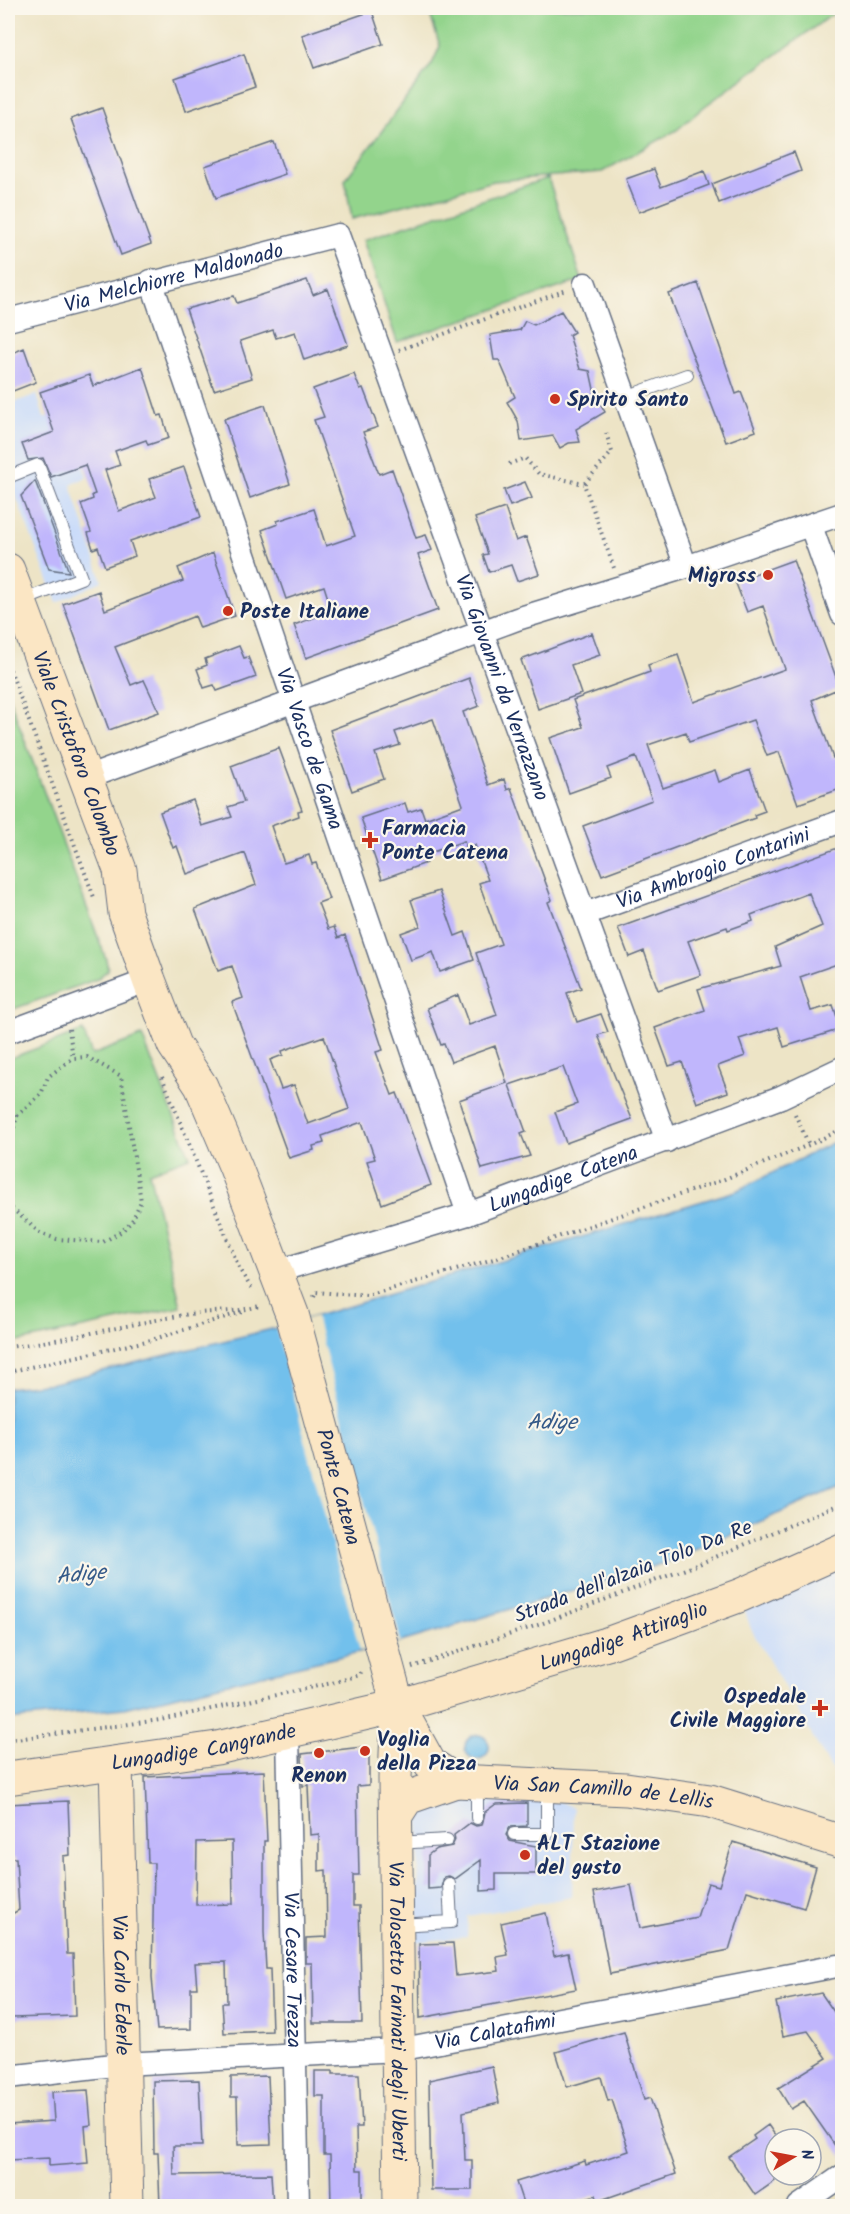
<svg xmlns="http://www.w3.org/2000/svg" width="850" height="2214" viewBox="0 0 850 2214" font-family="Kalam,sans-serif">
<rect width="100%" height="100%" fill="#fbf7ec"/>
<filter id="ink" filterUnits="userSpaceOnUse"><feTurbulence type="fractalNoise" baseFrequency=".0167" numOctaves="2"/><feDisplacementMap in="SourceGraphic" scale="12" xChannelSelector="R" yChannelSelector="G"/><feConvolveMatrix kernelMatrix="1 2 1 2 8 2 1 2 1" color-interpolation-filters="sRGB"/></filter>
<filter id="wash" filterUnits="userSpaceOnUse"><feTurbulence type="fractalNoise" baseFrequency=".008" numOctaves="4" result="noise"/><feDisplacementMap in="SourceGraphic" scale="24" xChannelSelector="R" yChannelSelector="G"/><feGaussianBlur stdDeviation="1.35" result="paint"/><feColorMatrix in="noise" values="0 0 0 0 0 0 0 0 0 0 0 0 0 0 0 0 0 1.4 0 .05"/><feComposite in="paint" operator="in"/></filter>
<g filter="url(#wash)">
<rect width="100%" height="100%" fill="#ede4c6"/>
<path fill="#cadcf9" d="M37 394 44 418 65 411 87 477 71 485 102 581 57 603 8 476V405Z
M842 1561V1788L751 1629 742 1602Z
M468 1800 560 1802 574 1808 572 1897 468 1916 467 1937 417 1942 420 1805Z"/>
<path fill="#93d48c" stroke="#578275" stroke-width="1.5" d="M428 8H841L705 106 677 130 602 172 494 181 352 219 345 180 432 64 440 46Z
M548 178 582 280 397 342 363 240Z
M8 695 106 959 108 970 97 979 8 1011Z
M83 1031 92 1055 142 1036 190 1157 149 1172 181 1307 8 1344V1059Z"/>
<path fill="#72c0ec" stroke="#4678a5" stroke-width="1.5" d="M842 1138V1486L667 1562 401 1642 124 1708 8 1720V1388L53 1383 276 1328 736 1191Z
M465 1747a12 12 0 1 1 24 0a12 12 0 1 1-24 0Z"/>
<path fill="#ede4c6" d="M316 1316 401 1642 360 1651 276 1328Z"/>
<g id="blocks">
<path fill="#c0b6fc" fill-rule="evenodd" d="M372 11 383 44 314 68 302 35Z
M244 54 255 87 186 111 175 78Z
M102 108 151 244 121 255 71 119Z
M274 142 285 174 216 198 205 166Z
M794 152 801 171 719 203 712 184Z
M654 169 661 187 704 171 709 185 639 212 626 179Z
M307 280 313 295 328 289 348 345 304 360 295 332 276 338 273 330 240 341 252 378 214 390 186 309 234 296 237 303Z
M698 283 736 394 741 392 756 431 726 442 669 294Z
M561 311 574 332 569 335 580 369 590 371 595 394 605 412 576 429 580 442 569 443 560 448 553 436 521 441 518 421 507 402 515 397 499 360H494L490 335 520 330 525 321 534 325Z
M24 348 36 382 8 393V355Z
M142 367 158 416 162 415 169 438 148 445 146 440 115 451 120 465 105 470 119 511 156 497 149 479 184 467 201 517 130 541 135 556 105 567 98 547 93 549 88 533 91 532 81 504 93 499 92 495 95 494 85 465 51 477 43 458 28 460 22 444 54 432 40 392 89 375 93 386Z
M354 374 360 389 363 388 378 427 363 432 379 474 392 469 416 538 426 535 432 550 418 555 438 610 306 658 294 625 332 611 324 586 286 599 262 530 278 524 277 521 314 509 326 546 355 536 314 420 324 417 313 389Z
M265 405 290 484 250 498 224 419Z
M35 481 43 502 69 572 49 569 21 496Z
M525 482 532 498 510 506 504 490Z
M505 508 516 541 526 537 539 574 517 581 511 565 489 572 483 555 488 554 475 518Z
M213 553 235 616 200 628 195 616 115 647 131 685 144 680 159 712 109 730 63 604 99 591 105 610 183 581 178 568Z
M793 560 840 688 812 700 833 758 843 754V788L798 804 779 752 767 756 753 720 689 742 686 732 648 745 663 788 715 770 719 782 750 770 765 811 754 815 755 818 602 875 583 826 652 800 636 757 607 768 611 778 569 793 550 738 583 727 573 700 650 672 648 665 678 655 694 702 785 669 763 606 747 612 735 581Z
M592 633 600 655 571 665 581 694 538 709 521 660Z
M239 646 244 658 248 657 256 677 217 691 214 685 204 688 197 669 207 665 205 659Z
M469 678 479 706 463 712 488 785 504 779 507 790 511 788 552 900 548 902 581 988 567 993 577 1022 601 1014 608 1032 598 1035 632 1119 566 1143 555 1112 577 1104 563 1067 509 1085 526 1132 521 1134 530 1156 482 1169 459 1100 507 1083 495 1046 451 1062 444 1044 441 1045 427 1008 458 995 469 1025 497 1015 476 953 501 944 479 883 488 880 475 845 466 848 464 841 424 855 426 863 382 879 361 818 405 803 408 812 421 808 425 819 463 805 433 719 395 732 400 745 375 753 384 779 352 791 330 730Z
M279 748 302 810 298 811 299 816 271 826 284 863 309 855 312 864 316 863 329 899 318 903 328 929 334 927 338 938 345 935 383 1050 376 1052 392 1095 397 1093 431 1185 382 1204 367 1161 375 1159 362 1122 322 1136 324 1143 313 1146 314 1150 289 1158 232 1002 243 998 232 966 218 971 195 909 256 885 245 853 187 874 177 846 173 848 160 812 193 800 202 826 232 817 228 807 244 802 231 766ZM324 1036 349 1109 308 1124 294 1085 281 1089 270 1060 283 1055 282 1051Z
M843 846V962L800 977 811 1011 833 1005 841 1029 784 1047 778 1027 739 1039 745 1056 718 1066 728 1092 697 1103 682 1062 669 1066 655 1028 705 1010 698 989 781 966 775 947 822 926 809 893 751 915 753 921 728 930 727 927 688 941 701 975 658 990 644 951 629 957 618 928Z
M439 891 455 936 465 932 474 960 440 972 433 952 411 960 401 933 420 926 411 900Z
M362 1747 369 1754V1785L357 1786 359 1875H353V1906H359L362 2023H313L312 1963H306V1938L327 1937 326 1870 319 1871V1834L310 1835 308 1785 303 1786 302 1754Z
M264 1771 267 1841H264V1932L266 1969H270L272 2031 224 2033 222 2003H227L226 1962 195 1963 197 1988H191V2029L157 2030 152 1977 154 1863H148L145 1777ZM232 1841 233 1904 196 1905 197 1842Z
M68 1801 70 1855 63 1856 67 1954H73L75 2016 12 2018V2010L8 2007V1916L19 1910 16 1858H10L8 1804Z
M527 1803V1826L510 1827 506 1835 510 1841 536 1846V1874H496V1890L481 1891V1860L455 1879 449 1876 444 1877 441 1888 428 1889V1855L436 1849 452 1846 455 1840 454 1835 470 1823 476 1826 482 1825 485 1812 496 1804Z
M733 1842 816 1867 804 1908 747 1891 729 1950 610 1974 594 1892 631 1885 640 1928 697 1917 708 1883 719 1886Z
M546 1913 554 1956 568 1953 576 1989 420 2018 419 1944 453 1943 456 1976 499 1971 497 1957 508 1955 501 1923Z
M821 1993 843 2025V2157L804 2101 791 2109 778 2088 827 2058 808 2031 783 2036 776 2002Z
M624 2032 644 2100 650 2098 676 2174 598 2201 596 2195 561 2206H524L516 2182 585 2161 586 2165 629 2151 612 2100 608 2101 601 2077 567 2087 556 2052Z
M492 2066 499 2103 463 2112 465 2160H472V2190H431L429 2080Z
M315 2071H333V2074H359L362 2127H356L357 2170H362V2206H331L330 2155H324V2096H315Z
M268 2076 271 2144 238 2145 237 2097H231V2077Z
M199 2080 202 2146H173L174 2175 271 2174 273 2206H160L158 2153H154L153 2081Z
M88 2090 91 2125 85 2126 88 2163 49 2166V2158L8 2160V2124L54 2121 52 2092Z
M768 2125 775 2135V2181L755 2195 729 2157 755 2139 753 2136Z"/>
</g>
</g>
<g filter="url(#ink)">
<use href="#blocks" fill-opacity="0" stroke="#646e82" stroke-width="1.5"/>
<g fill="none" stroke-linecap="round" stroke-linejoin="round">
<g stroke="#646e82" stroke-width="14">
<path id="lane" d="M626 397 687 375
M8 477 38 465 81 578 21 601
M477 1783V1818
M514 1834H547V1787
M397 1843 447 1840
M398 1925 451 1922 449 1884"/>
</g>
<g stroke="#646e82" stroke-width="25">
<g id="street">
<path id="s1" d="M151 281 468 1214"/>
<path d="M585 284 686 567"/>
<path id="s2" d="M8 320 338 235 667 1141"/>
<path d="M811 526 842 614"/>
<path d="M86 778 517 619 686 567 842 514"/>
<path id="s3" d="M585 914 842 821"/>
<path d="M8 1032 149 980"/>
<path id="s4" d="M278 1271 468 1214 781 1097 842 1068"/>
<path id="s5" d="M288 1733 298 2206"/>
<path id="s6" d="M8 2077 122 2064 398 2050 837 1966"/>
<path d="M799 2206 842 2176"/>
</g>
</g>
<g stroke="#646e82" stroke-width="35">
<g id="secondary">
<path id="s7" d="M8 570 120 870 125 913 149 980 174 1045 201 1086 236 1168 292 1314 398 1706 395 1778 400 2206"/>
<path id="s8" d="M399 1708 430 1764 456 1781 626 1789 710 1801 842 1842"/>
<path id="s9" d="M116 1763 127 2206"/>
<path id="s10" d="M8 1778 217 1748 398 1706 607 1644 741 1595 842 1550"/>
<path d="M396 1815 407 1798 456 1781"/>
</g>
</g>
<path stroke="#646e82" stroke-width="4" stroke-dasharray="1.5 4.5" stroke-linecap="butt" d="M399 350 567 290
M606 433 612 452 584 484 614 568
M509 464 525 458 539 474 584 484
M8 664 95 900
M69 1029 73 1058
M162 1077 240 1270 253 1291
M795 1114 809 1145
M8 1151 17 1116 41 1094 48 1077 73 1058 87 1057 121 1076 141 1201 132 1221 122 1231 103 1242 57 1239 40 1233 8 1205
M314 1297 316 1292 367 1296 497 1258 722 1180 809 1145 842 1129
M8 1347C67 1340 125 1325 184 1315 210 1310 236 1314 262 1305
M8 1372 151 1340 242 1312
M412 1667 538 1625 699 1564 842 1503
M8 1740 160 1720 332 1683 360 1675 361 1672"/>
<use href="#lane" stroke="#fff" stroke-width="12"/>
<use href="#street" stroke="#fff" stroke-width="22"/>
<use href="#secondary" stroke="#fbe6c4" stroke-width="33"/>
</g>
</g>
<g fill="#c8321e" stroke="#fbf7ec" stroke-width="2">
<circle cx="555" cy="399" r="6"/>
<circle cx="768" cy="575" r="6"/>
<circle cx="228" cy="611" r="6"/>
<path d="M367 831h6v6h6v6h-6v6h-6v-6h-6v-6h6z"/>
<path d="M817 1699h6v6h6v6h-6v6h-6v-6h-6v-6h6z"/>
<circle cx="365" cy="1751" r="6"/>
<circle cx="319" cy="1753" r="6"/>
<circle cx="525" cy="1855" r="6"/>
</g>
<g text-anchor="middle" stroke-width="4.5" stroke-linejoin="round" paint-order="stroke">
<g font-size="21" fill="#1b2f5e" stroke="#fbf7ec">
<text dy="7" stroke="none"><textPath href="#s2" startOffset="171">Via Melchiorre Maldonado</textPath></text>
<text dy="7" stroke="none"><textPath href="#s2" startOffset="822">Via Giovanni da Verrazzano</textPath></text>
<text dy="7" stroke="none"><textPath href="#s1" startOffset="494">Via Vasco de Gama</textPath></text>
<text dy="7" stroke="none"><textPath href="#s7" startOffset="196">Viale Cristoforo Colombo</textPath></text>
<text dy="7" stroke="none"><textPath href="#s3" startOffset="136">Via Ambrogio Contarini</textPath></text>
<text dy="7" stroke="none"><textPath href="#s4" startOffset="300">Lungadige Catena</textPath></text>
<text dy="7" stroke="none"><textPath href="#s7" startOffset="978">Ponte Catena</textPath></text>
<text transform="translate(633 1571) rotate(-21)" y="7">Strada dell'alzaia Tolo Da Re</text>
<text dy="7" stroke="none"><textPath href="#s10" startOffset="633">Lungadige Attiraglio</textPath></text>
<text dy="7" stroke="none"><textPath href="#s10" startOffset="198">Lungadige Cangrande</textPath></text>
<text dy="7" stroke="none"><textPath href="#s8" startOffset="243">Via San Camillo de Lellis</textPath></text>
<text dy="7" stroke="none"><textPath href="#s5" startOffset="237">Via Cesare Trezza</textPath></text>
<text dy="7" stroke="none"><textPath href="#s9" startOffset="222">Via Carlo Ederle</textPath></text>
<text dy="7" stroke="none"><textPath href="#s7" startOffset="1510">Via Tolosetto Farinati degli Uberti</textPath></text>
<text dy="7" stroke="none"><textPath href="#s6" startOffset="490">Via Calatafimi</textPath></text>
</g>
<g font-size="21" font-weight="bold" fill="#1b2f5e" stroke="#fbf7ec" text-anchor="start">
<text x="567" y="406">Spirito Santo</text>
<text x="756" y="582" text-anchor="end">Migross</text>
<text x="240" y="618">Poste Italiane</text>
<text x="382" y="835">Farmacia<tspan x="382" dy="24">Ponte Catena</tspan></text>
<text x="806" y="1703" text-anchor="end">Ospedale<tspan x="806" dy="24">Civile Maggiore</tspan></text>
<text x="377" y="1746">Voglia<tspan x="377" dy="24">della Pizza</tspan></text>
<text x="319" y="1782" text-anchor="middle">Renon</text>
<text x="537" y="1850">ALT Stazione<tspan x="537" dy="24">del gusto</tspan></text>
</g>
<g font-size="22" font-style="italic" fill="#355a89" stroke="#fbf7ec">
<text x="552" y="1429">Adige</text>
<text transform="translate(81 1573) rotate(-6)" y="8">Adige</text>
</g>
</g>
<rect width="850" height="2214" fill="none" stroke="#fbf7ec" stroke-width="30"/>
<g transform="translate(793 2157) rotate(80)"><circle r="28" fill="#fbf7ec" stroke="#a1a7b3" stroke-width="1.5"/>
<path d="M0-4.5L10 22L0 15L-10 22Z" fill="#c8321e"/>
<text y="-9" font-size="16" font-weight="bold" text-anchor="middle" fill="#1b2f5e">N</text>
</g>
</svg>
